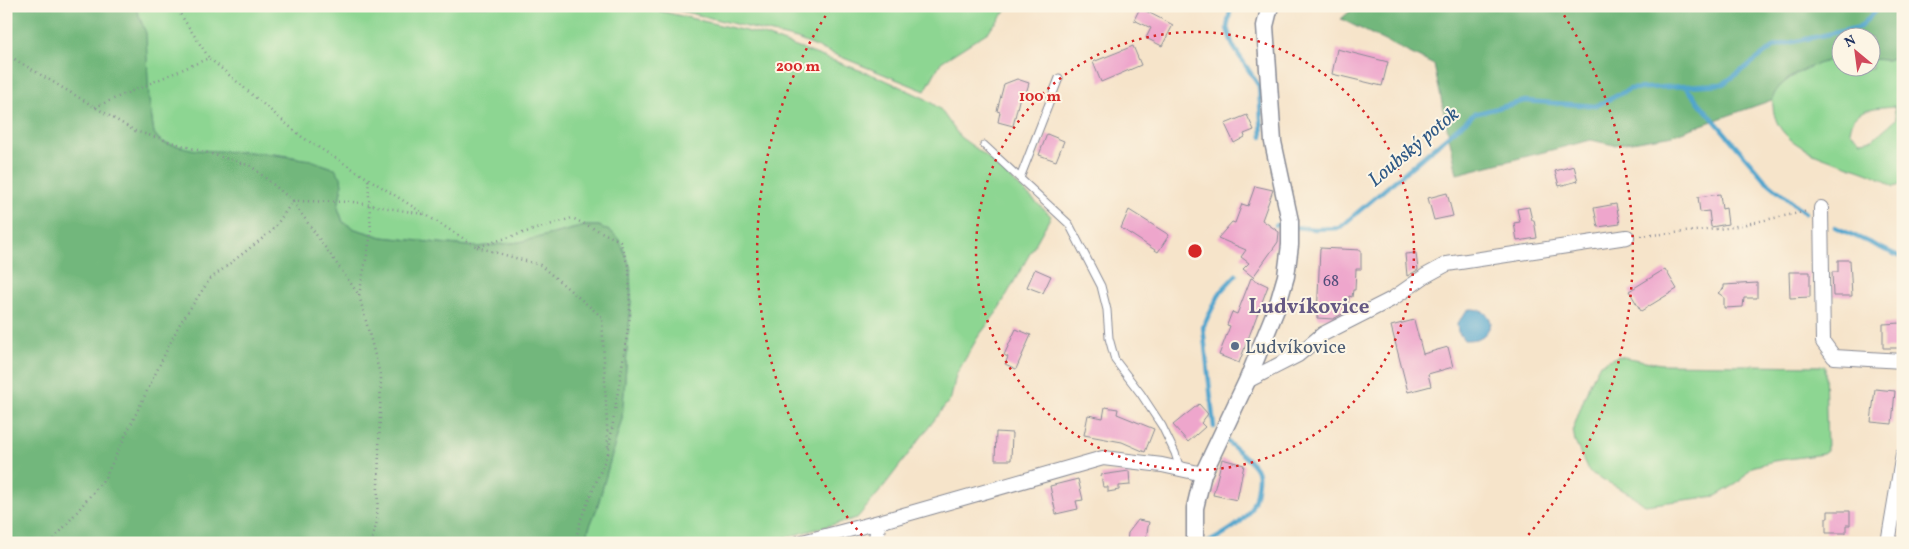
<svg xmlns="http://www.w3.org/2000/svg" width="1909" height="549" viewBox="0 0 1909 549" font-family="Vollkorn,serif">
<rect width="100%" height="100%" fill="#fcf5e5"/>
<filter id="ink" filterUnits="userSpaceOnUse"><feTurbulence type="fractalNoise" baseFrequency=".02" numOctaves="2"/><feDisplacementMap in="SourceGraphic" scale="10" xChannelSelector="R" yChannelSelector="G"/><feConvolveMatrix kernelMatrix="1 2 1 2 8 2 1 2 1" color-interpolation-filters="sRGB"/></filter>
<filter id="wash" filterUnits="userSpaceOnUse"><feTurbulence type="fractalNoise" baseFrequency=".0096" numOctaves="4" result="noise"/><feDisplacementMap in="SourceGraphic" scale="20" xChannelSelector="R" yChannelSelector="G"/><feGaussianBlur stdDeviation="1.12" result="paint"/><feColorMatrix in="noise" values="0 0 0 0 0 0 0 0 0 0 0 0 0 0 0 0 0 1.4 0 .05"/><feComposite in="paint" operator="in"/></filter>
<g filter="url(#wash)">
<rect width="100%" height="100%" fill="#f6e4ca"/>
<path fill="#8dd692" stroke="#548278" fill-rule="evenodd" d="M135 6H634L651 9 763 35 881 78 926 99 940 109 960 137 985 155 1051 216 997 312 978 337 956 375 951 398 881 490 857 518 765 543H583L597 508 622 418 631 301 630 266 613 233 599 226H585L520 242 477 247 382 237 355 229 343 222 338 208 342 185 335 169C312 160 289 155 264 153 231 150 196 156 165 143 160 141 157 137 154 133Z
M661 6H1010L988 32 941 62 925 91 797 39Z
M1903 55V184L1894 187C1889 183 1883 180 1878 177 1844 160 1776 154 1773 106 1772 98 1773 92 1780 86 1796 72 1820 60 1841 58L1842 68H1872V59L1886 60ZM1894 106 1896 119 1873 139 1861 141 1850 131C1853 107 1874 108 1894 106Z
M1618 356 1661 364 1825 366 1827 451 1823 454 1774 461 1752 467 1738 483 1716 496 1645 505 1630 494 1589 472 1575 442 1573 429 1589 385 1600 364Z"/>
<path fill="#72b77c" stroke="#46736d" d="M6 6H135L146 33 149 100 154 133 159 140 164 143 196 150 263 153 311 160 335 169 341 177 342 185 338 208 343 222 355 229 382 237 477 247 520 242 585 226H599L613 233 620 241 630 266 631 301 622 418 597 508 583 543H6Z
M1356 6H1903V55L1886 60 1872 59V38H1842L1841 58C1819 61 1778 77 1772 100L1673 135 1614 145 1591 140 1457 174 1434 65 1341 19Z"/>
<path fill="#51a5cd" stroke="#366a96" d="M1471 309C1480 309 1490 313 1491 323 1486 338 1478 340 1464 340L1458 332 1457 324 1467 310Z"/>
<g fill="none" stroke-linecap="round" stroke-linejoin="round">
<path stroke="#51a5cd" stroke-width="4.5" d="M1231 6 1227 28 1233 46 1259 86 1262 137
M1685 86 1765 180 1805 213
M1276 225 1286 226
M1294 227 1315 229 1339 228 1474 114 1525 101 1596 106 1630 89 1723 84 1775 46 1860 27 1880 6
M1835 227 1903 258
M1214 427 1203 327 1221 291 1236 275
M1207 543C1231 530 1254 519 1257 488 1258 480 1260 473 1254 466 1247 457 1236 450 1228 442"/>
</g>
<g id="blocks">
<path fill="#eea6cc" d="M1140 8 1173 25 1162 46 1146 38 1151 28 1134 20Z
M1133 46 1141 65 1101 82 1093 62Z
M1337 49 1388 62 1382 86 1332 74Z
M1017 79 1029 83 1025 97 1020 96 1013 126 998 122 1000 112 997 111 1004 84Z
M1247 115 1254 130 1244 134 1245 137 1234 143 1225 124Z
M1047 134 1064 141 1056 161 1039 155Z
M1574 166 1578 181 1559 186 1555 171Z
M1255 186 1273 190 1262 220 1279 232 1278 242 1253 277 1243 269 1249 263 1241 257 1246 250 1218 238 1232 222 1235 223 1242 204 1248 206Z
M1447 193 1453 216 1434 220 1428 198Z
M1720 194 1722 209 1726 208 1728 224 1711 227 1709 211 1700 212 1698 197Z
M1616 204 1620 224 1598 227 1594 208Z
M1529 207 1532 220H1534L1537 238 1517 241 1514 223 1520 222 1517 209Z
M1129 210 1169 235 1158 252 1121 228Z
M1320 248 1361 250V269H1356L1355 290H1353L1352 297 1349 296 1348 311 1333 319 1317 318Z
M1416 253 1418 270 1407 276 1405 254Z
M1838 260H1850L1852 296H1833L1832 272H1838Z
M1035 269 1051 276 1043 293 1027 287Z
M1665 269 1677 289 1641 311 1629 291Z
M1789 272H1810V297L1790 298Z
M1251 278 1268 286 1239 363 1219 355 1230 326 1227 325 1232 312 1237 314Z
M1757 283V298H1744L1743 307 1724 308V297L1718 293 1724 288V285Z
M1414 320 1423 354 1448 347 1453 367 1428 374 1431 386 1408 392 1391 326Z
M1901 323V348H1883V324Z
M1016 329 1031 335 1016 369 1005 364 1008 357 1004 355Z
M1875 389 1895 391 1892 424 1871 422Z
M1199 404 1208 414 1201 423 1205 427 1188 442 1173 425Z
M1105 407 1118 409 1117 414 1154 429 1145 452 1122 442 1084 435 1088 415 1103 418Z
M996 432 1012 433 1011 460H995Z
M1222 459 1244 465 1237 500 1213 495Z
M1129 471 1130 485 1119 486V490L1108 492V487H1103L1101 475Z
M1078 479 1083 500 1076 501 1078 509 1056 514 1050 486Z
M1828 511H1850V525H1846V533H1826V518H1828Z
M1138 520 1149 522 1145 543H1127L1128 533Z"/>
</g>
</g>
<g filter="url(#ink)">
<use href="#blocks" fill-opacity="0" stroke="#888a94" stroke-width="1"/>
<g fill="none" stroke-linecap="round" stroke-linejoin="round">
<g stroke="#888a94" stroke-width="9">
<path id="service" d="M984 145 1069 224 1101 286 1107 310 1109 338 1115 360 1141 394 1162 426 1175 453 1180 469
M1020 178 1059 78"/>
</g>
<g stroke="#888a94" stroke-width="16">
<path id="minor" d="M1821 208 1823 342 1834 357 1903 361
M1247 381 1298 355 1323 334 1392 299 1425 276 1447 264 1627 237
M799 543 879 522 1103 458 1162 465 1203 474
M875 543 879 522
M1888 543 1903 454"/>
</g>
<g stroke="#888a94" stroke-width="19">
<path id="tertiary" d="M1195 543V508L1203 474 1247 381 1277 307 1286 276 1290 245V221L1273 142 1265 26 1270 6"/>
</g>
<path stroke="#888a94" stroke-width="2.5" stroke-dasharray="1 4" stroke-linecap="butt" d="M175 6 209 58
M6 54 135 131 251 166 293 201 272 231 210 279 179 325 105 478 51 543
M95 107 209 58 302 137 477 247 572 218 620 241 629 269 630 316 608 454
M293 201 353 202 423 214
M293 202 359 295 381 378 377 521 371 543
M1641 236 1727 228 1808 211
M477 247 540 265 602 317 608 447
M359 295 371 234 368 178
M575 543 581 519 608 453"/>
<use href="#service" stroke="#fff" stroke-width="7"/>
<use href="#minor" stroke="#fff" stroke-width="14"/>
<use href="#tertiary" stroke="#fff" stroke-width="16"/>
</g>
</g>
<g fill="none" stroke="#d62828" stroke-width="2.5" stroke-dasharray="2.5 5">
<circle cx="1195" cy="251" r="219"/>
<path d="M867 541A438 438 0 0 1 830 9M1560 9A438 438 0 0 1 1523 541"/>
</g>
<circle fill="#5c6f8a" stroke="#fcf5e5" stroke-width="2" cx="1235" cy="346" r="5"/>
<g text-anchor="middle" stroke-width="4" stroke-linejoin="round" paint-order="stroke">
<g font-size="16" fill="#504d7a">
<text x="1331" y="286">68</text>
</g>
<g font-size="19" fill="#4e5e75" stroke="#fcf5e5" text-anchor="start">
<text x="1245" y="353">Ludvíkovice</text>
</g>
<g font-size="20" font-style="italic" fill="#2e5885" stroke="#fcf5e5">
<text transform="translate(1413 146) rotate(-40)" y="7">Loubský potok</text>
</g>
<g font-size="21" font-weight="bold" fill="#655984" stroke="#fcf5e5">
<text x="1309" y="313">Ludvíkovice</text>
</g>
</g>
<circle cx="1195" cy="251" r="8" fill="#d62828" stroke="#fcf5e5" stroke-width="2.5"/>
<g font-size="15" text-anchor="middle" font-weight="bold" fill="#d62828" stroke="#fcf5e5" stroke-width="4" stroke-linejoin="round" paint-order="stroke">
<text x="798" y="71">200 m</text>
<text x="1040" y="101">100 m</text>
</g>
<rect width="1909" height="549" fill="none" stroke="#fcf5e5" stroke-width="25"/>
<g transform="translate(1856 52) rotate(331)"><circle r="24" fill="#fcf5e5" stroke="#a2a6af"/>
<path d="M0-4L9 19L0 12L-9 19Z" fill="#d1495b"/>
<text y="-8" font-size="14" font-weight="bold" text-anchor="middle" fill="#1b2f5e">N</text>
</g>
</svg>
